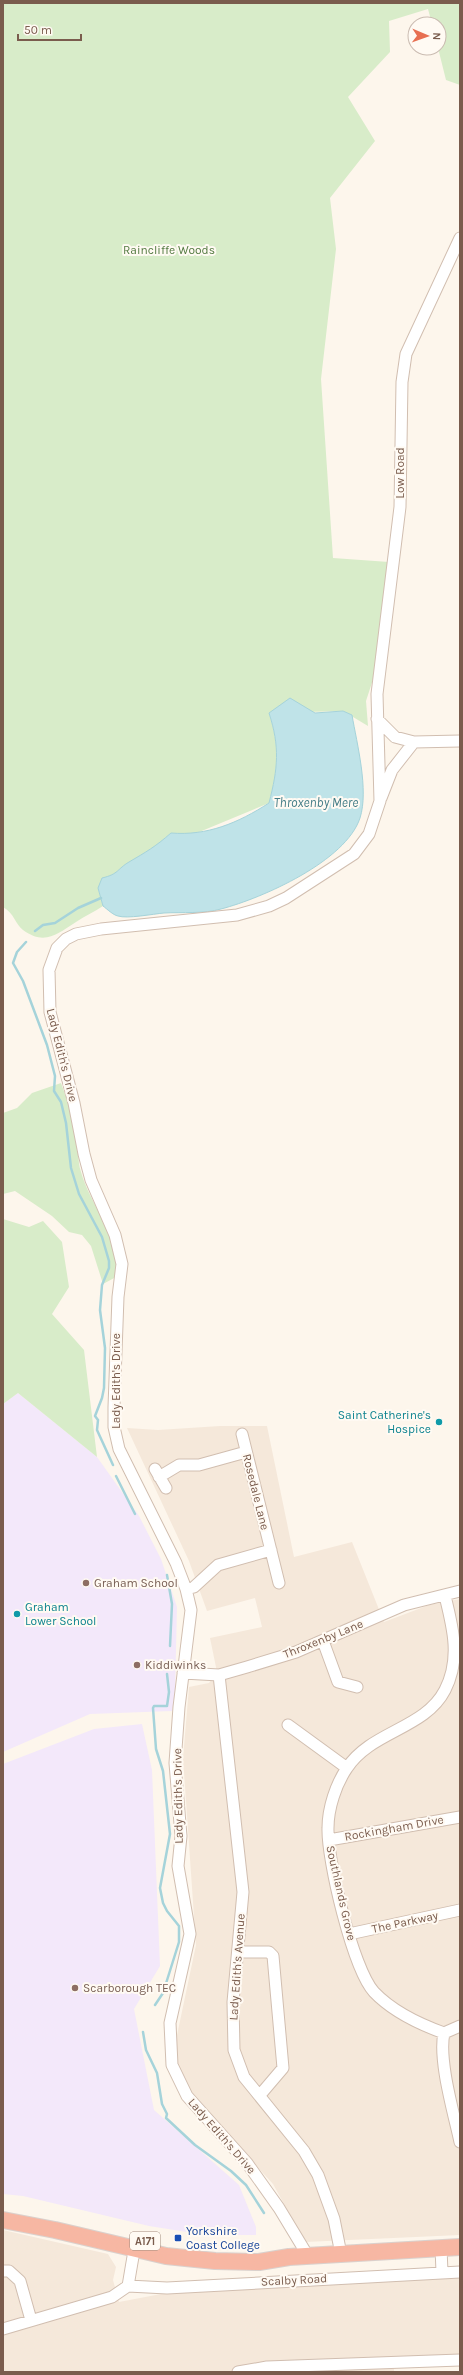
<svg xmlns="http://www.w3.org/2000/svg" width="463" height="2375" viewBox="0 0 463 2375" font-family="Karla,sans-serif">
<rect width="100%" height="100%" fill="#fdf6ec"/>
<path fill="#f5e8da" d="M220 1426H267L294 1557 352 1542 384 1622 429 1605 460 1599V2235L305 2242 273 2184 193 2097 183 2079 176 2059V2040L196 1945 183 1758 189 1687 209 1683 217 1672 210 1638 262 1627 255 1598 207 1611 189 1561 127 1428 158 1430Z
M3 2230 108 2254 116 2267 113 2280 119 2302 161 2294 197 2291 460 2278V2356L394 2358V2372H3Z"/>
<path fill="#f3e8fa" d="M18 1393 97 1457 139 1516 161 1559 177 1607 175 1693 172 1711 90 1714 3 1752V1404Z
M142 1724 152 1770 160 1966 134 2009 154 2110 239 2185 256 2227V2235H206L149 2226 23 2196 3 2194V1764L94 1729Z"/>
<path fill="#d8ecc9" d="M3 3H460V85L446 80 438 48 439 24H432L428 9 389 21 390 52 348 97 375 141 330 198 336 249 321 379 333 558 389 562 379 661 366 701 368 726 343 711 269 713C280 748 278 768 269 803L192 835 171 833 151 851 128 863 98 888 103 906C94 912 85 916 76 922 57 934 45 946 23 930 15 924 15 914 3 907Z
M61 1083C67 1100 75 1117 77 1135 79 1147 77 1160 81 1172 91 1207 121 1238 116 1277L103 1284 91 1246 82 1235 69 1232 52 1216 15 1191 3 1194V1113L17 1108 32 1093Z
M3 1219 29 1227 43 1221 62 1242 69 1287 52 1314 84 1350 97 1457 18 1393 3 1404Z"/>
<path fill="#bfe3e8" stroke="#a5d3da" d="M290 698 315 713 343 711 352 715C357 744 369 790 360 818 346 861 263 898 221 909 204 914 182 912 164 913 153 914 127 919 118 916 113 915 107 909 103 906L98 888 102 878C119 874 117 869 129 862 146 852 155 847 171 833 207 836 238 823 269 803 278 768 280 747 269 713Z"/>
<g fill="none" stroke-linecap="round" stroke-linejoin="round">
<path stroke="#a5d3da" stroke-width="2.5" d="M35 931 43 925 55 923 78 908 101 898
M26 942 17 952 13 963 23 981 47 1045 55 1076 54 1091 61 1102 66 1123 71 1168 79 1194 102 1237 109 1261V1268L102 1285 100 1310 105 1348 104 1388 102 1398 95 1416 98 1420 97 1430 113 1465
M116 1476 135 1514
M167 1575 172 1604 170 1646
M155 2005 163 1993 179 1942V1926L167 1911 163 1903 160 1888 170 1834 163 1771 156 1749 153 1708 154 1706H167L169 1692 167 1674
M143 2032 146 2050 157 2073 162 2104 167 2114 166 2118 195 2145 231 2171 246 2185 264 2213"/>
<g stroke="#d1beb0" stroke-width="13">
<path id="minor" d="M377 719 395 737 414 742 460 741
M381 798 392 770 414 742
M242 1434 279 1583
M155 1469 166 1488
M159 1477 179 1465H199L246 1452
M186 1589 194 1587 218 1565 271 1550
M323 1641 338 1682 357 1687
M183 1673 219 1675 247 1667 296 1652 404 1605 460 1591
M219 1675 243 1892 233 2002 234 2050 244 2077 304 2151 318 2175 334 2219 341 2254
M288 1725 347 1768
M329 1840 460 1817
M349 1934 460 1910
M238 1952H269L273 1956 283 2068 260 2095
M460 2026 444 2033C438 2060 454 2114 460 2142
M444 2033C419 2024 393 2012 374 1992 353 1969 327 1860 328 1828 328 1808 336 1784 347 1768 371 1731 425 1729 445 1690 461 1659 453 1628 445 1596
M441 2248 442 2272
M308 2256 279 2208 247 2163 187 2096 172 2065 170 2023 190 1934 178 1866 181 1836 175 1763 179 1707 191 1610 186 1589 176 1563 119 1449 114 1427V1407L118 1297 122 1264 115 1235 91 1180 84 1154 74 1103 50 1012 49 970 57 948 66 939 76 934 101 929 237 915 269 906 286 898 354 854 369 834 380 801 377 694 400 507 402 382 406 354 460 238
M3 2271H9L20 2281 31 2320
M128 2286 167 2288 460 2272
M3 2329 112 2297 128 2286 136 2239
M238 2372 267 2367 460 2360"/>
</g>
<g stroke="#dad1cd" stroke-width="18">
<path id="highway" d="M3 2220 55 2230 166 2256 215 2261 259 2262 289 2257 460 2247"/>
</g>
<use href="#minor" stroke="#fff" stroke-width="11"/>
<use href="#highway" stroke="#f7b7a3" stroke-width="16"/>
</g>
<g fill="#0f9aa8" stroke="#fffaf3" stroke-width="1.5">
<circle cx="439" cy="1422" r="4"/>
<circle cx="17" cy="1614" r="4"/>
</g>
<g fill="#8d6e63" stroke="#fffaf3" stroke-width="1.5">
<circle cx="86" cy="1583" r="4"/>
<circle cx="137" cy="1665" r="4"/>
<circle cx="75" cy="1988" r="4"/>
</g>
<rect fill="#1a4fb4" stroke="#fffaf3" stroke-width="1.5" x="174" y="2234" width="8" height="8" rx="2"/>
<g text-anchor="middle" stroke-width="4" stroke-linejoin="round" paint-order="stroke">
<rect fill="#fffaf3" stroke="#a28b7f" stroke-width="1" x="130" y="2232" width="30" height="18" rx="3"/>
<g font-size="11" font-weight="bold" fill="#7a5c4d">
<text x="145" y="2245">A171</text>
</g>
<g font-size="12" fill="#537a41" stroke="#fffaf3">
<text x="169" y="254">Raincliffe Woods</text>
</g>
<g font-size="12" fill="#7a5c4d" stroke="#fffaf3">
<text transform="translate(400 473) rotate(-90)" y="4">Low Road</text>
<text transform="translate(62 1055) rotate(76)" y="4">Lady Edith's Drive</text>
<text transform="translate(116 1381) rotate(-90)" y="4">Lady Edith's Drive</text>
<text transform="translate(256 1492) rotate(76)" y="4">Rosedale Lane</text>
<text transform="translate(323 1639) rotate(-22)" y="4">Throxenby Lane</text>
<text transform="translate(178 1796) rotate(-91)" y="4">Lady Edith's Drive</text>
<text transform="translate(394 1828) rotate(-10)" y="4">Rockingham Drive</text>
<text transform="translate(341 1893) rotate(77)" y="4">Southlands Grove</text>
<text transform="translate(405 1922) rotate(-12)" y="4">The Parkway</text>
<text transform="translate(237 1967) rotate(-86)" y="4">Lady Edith's Avenue</text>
<text transform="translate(222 2136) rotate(49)" y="4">Lady Edith's Drive</text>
<text transform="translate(294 2280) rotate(-3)" y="4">Scalby Road</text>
</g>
<g font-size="12" fill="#0d838f" stroke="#fffaf3" text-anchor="end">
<text x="431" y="1419">Saint Catherine's<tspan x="431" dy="14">Hospice</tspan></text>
<text x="25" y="1611" text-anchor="start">Graham<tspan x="25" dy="14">Lower School</tspan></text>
</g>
<g font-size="12" fill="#785e54" stroke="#fffaf3" text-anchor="start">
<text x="94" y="1587">Graham School</text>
<text x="145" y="1669">Kiddiwinks</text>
<text x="83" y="1992">Scarborough TEC</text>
</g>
<g font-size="12" fill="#164399" stroke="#fffaf3" text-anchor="start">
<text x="186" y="2235">Yorkshire<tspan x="186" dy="14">Coast College</tspan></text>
</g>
<g font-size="13" font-style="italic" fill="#437c86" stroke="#fffaf3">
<text x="316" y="807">Throxenby Mere</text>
</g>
</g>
<rect width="463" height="2375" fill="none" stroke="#7a5c4d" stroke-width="8"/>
<g transform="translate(427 36) rotate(92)"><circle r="19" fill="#fffaf3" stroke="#cabbb1"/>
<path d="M0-3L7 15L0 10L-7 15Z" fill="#e76f51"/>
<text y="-6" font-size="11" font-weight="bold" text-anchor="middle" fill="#7a5c4d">N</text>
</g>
<path d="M18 34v6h63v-6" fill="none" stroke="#7a5c4d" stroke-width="2"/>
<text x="24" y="34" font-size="12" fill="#7a5c4d" stroke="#fffaf3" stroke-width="3" paint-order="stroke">50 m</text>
</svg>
